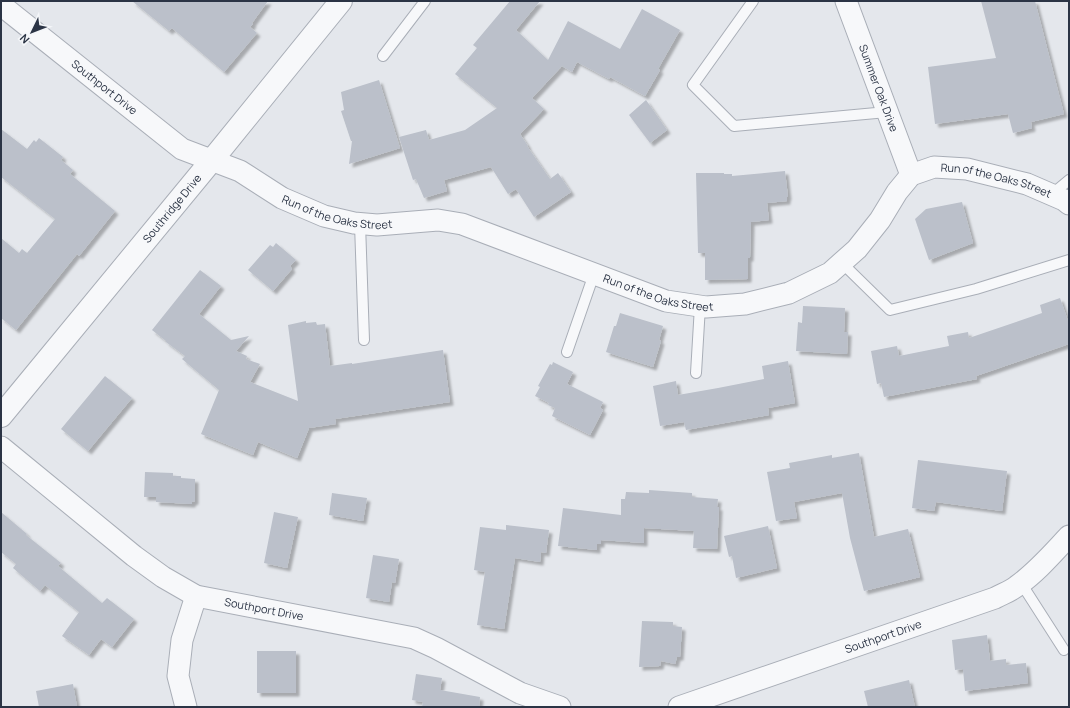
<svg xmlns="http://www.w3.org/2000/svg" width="1070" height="708" viewBox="0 0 1070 708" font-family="Manrope,sans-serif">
<defs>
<filter id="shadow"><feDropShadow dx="3.5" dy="3.5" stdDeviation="1" flood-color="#0004"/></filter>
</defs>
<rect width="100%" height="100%" fill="#e4e7ec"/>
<path fill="#bbc0ca" filter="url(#shadow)" d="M132 1H268L252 23 253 24 250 27 257 33 224 72 172 28 169 31Z
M510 1H540L516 30 548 60 568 21 620 49 642 9 680 30 658 69 660 70 645 96 610 77 609 79 577 62 572 72 562 66 532 98 544 109 520 134 528 146H527L550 179 558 173 571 192 534 217 516 189 508 194 491 167 444 180 447 191 424 198 416 179 413 180 399 137 426 130 429 140 465 130 497 108 455 74 477 48 473 45Z
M981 1H1035L1064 114 1031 122 1032 128 1013 133 1008 114 935 124 928 67 996 58Z
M379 80 400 148 349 164 352 141H351L341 111 344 110 341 92Z
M646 100 667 130 650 143 629 115Z
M1 129 27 149 34 140 36 142 39 138 63 157 61 160 73 170 70 174 115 211 79 256 77 254 16 330 1 318V238L19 253 22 249 27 253 55 219 1 177Z
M785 171 788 197H787V201L767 203 769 220 751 222 750 258H748V279L705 280V253H698L696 173H724V174H732V176Z
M962 202 973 243 929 260 915 219 926 209Z
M276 243 296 260 290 266 292 269 273 291 248 270 270 245 273 247Z
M200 270 221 286 199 314 231 340 249 336 236 351 247 356 246 359 260 364 250 382 298 401 288 325 306 321V323L316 322 317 325 325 324 330 366 352 363V364L443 350 450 402 335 419 336 424 309 428 297 458 258 442 253 455 201 434 219 390 182 359 185 356 166 342V341L152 330Z
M1060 298 1069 324V344L976 376 977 379 884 397 881 383 877 384 871 351 897 346 899 356 949 346 947 336 968 332 969 338 1042 313 1040 305Z
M803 306 845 308 844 332H848L847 354 796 351 798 322 802 323Z
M620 313 663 326 659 340 661 341 653 367 606 352 614 326H616Z
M788 361 795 403 768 408 769 415 686 430 684 422 660 426 653 386 676 381 678 395 718 388 764 379 762 366Z
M553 362 573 372 567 384 603 402 600 408 603 410 590 435 552 416 555 408 548 405 549 403 535 396 540 387 538 386 550 364 552 365Z
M105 376 132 398 88 451 61 429Z
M859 453 874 537 908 529 920 577 864 591 850 538 842 493 794 502 797 518 776 521 767 472 790 468 789 463 832 455V458Z
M918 460 1007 471 1002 511 936 502 934 511 912 508Z
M145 472 173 473V476H181V478L195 479V501L192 502V504L156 502V497H144Z
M649 490 692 493V497L718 499 717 507H719L717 549 693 548 694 531 644 528V543L601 540V544H597V550L558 546 563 508 621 515V499H625L626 492 649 493Z
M332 493 367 498 363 521 329 515Z
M1 512 27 534 26 535 61 563 58 566 102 603 107 598 134 619 112 647 101 639 89 655 62 636 79 612 45 585 40 591 13 568 16 564 1 552Z
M274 512 298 517 287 568 264 563Z
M506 525 549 530 546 553 541 552 540 562 515 558 504 629 477 625 485 572 474 570 480 527 506 530Z
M768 526 777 568 736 578 732 556 729 557 724 536Z
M373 555 399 559 395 583 392 582 389 602 366 598Z
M642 621 673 622V626L682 627 680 657H677L675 664 661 661 660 666 639 667Z
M987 635 990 661 1006 659V665L1026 663 1028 683 965 691 963 669 955 670 952 640Z
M257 651H296V693H257Z
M416 674 442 678 440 690 480 697 479 707H422L423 702 412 700Z
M909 680 915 707H868L864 691Z
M73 684 77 707H39L36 691Z"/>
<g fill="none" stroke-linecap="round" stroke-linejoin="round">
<g stroke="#a9aeb7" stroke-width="12">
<path id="service" d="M753 1 693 85 734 126 887 112
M383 56 425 1
M1051 195 1069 180
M360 224 364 340
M842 263 890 310 976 289 1069 260
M567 352 594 274
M696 373 700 306
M1021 583 1064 650"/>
</g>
<g stroke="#a9aeb7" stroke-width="23">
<g id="minor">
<path id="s1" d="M846 1 911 175"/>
<path id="s2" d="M1 5 182 149 240 171 282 198 324 216 354 223 377 225 438 220 462 224 666 301 706 307 745 304 789 293 830 273 857 249 880 220 897 192 911 175 934 167 967 169 1027 184 1064 200 1069 204"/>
<path id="s3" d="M1 447 134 556 163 577 196 596 414 638 436 648 520 693 560 707"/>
<path d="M186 707 178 676 182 640 196 596"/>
<path id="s4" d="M679 707 995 598C1002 594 1011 591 1017 586 1037 572 1053 553 1069 536"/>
</g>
</g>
<g stroke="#a9aeb7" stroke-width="24">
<g id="tertiary">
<path id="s5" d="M1 416 212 160 341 1"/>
</g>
</g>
<use href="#service" stroke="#f7f8fa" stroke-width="10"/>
<use href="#minor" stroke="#f7f8fa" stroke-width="21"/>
<use href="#tertiary" stroke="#f7f8fa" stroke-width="22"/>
</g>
<g text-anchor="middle" stroke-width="3.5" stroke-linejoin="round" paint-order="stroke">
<g font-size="11" fill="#2b3445" stroke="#f4f6f9">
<text dy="4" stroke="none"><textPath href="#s2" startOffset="132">Southport Drive</textPath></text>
<text dy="4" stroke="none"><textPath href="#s1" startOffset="93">Summer Oak Drive</textPath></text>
<text dy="4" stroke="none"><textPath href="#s2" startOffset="1133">Run of the Oaks Street</textPath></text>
<text dy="4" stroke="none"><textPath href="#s5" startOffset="269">Southridge Drive</textPath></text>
<text dy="4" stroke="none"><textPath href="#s2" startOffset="401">Run of the Oaks Street</textPath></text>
<text dy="4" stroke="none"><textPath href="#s2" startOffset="737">Run of the Oaks Street</textPath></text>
<text dy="4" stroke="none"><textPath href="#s3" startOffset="315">Southport Drive</textPath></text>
<text dy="4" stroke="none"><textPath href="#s4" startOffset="216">Southport Drive</textPath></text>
</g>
</g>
<rect width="1070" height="708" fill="none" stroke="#2b3445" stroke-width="4"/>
<g transform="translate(32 32) rotate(227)" stroke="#f4f6f9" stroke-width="3" paint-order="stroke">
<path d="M0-3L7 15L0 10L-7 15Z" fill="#2b3445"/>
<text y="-6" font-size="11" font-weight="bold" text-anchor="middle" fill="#2b3445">N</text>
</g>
</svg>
